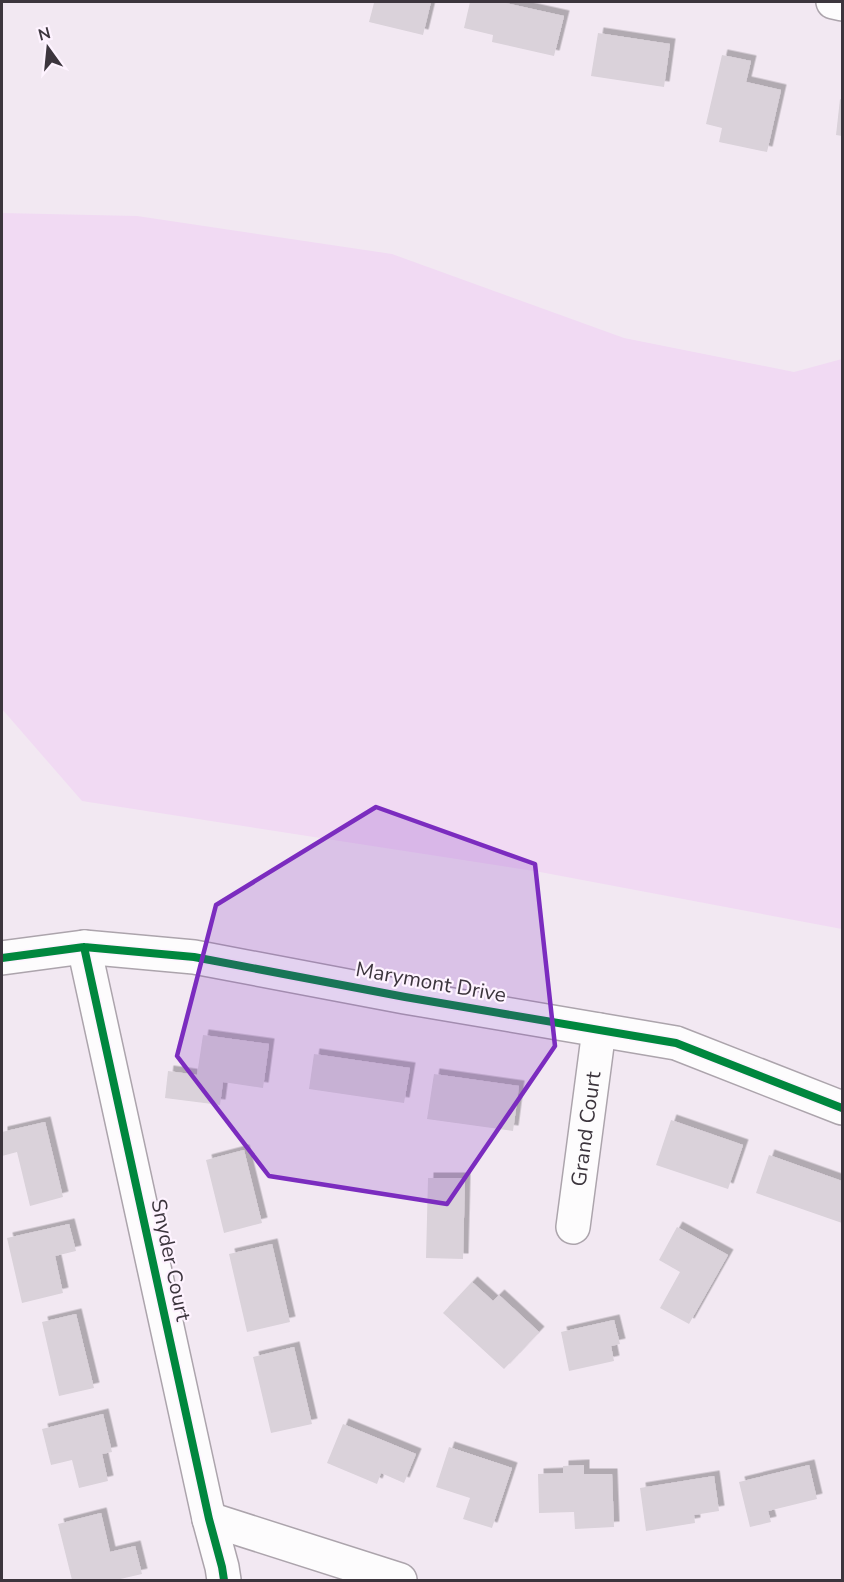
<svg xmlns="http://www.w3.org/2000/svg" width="844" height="1582" viewBox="0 0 844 1582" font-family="'Nunito Sans',sans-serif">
<defs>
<filter id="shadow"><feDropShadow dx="5.5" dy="-5.5" stdDeviation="0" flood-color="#0004"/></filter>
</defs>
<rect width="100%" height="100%" fill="#f2e8f2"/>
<path fill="#f1daf3" d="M2 213 137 216 392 254 624 338 794 372 842 359V929L540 872 82 801 2 709Z"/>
<path fill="#dad2da" filter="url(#shadow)" d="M370 2H431L423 35 369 22 374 3Z
M470 2H501L564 16 554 56 492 42 493 35 464 28Z
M598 33 670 44 664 87 591 76Z
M722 55 751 61 746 82 781 90 767 152 719 142 722 128 706 124Z
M840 99 842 100V136L836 135Z
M203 1035 269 1044 263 1088 223 1082 220 1105 165 1098 168 1071 197 1075Z
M314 1054 410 1068 404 1103 309 1089Z
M434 1074 519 1086 513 1131 427 1119Z
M671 1120 743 1145 728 1189 656 1165Z
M45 1122 63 1197 30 1206 17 1152 2 1156V1132Z
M244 1150 262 1223 224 1233 206 1160Z
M769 1155 842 1181V1223L756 1193Z
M428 1178H465L463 1259 426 1258Z
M69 1224 76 1251 55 1256 63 1293 22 1303 7 1238Z
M677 1227 728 1255 689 1324 660 1308 680 1272 659 1260Z
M272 1244 290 1322 247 1332 229 1254Z
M472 1282 493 1301 499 1295 539 1332 504 1369 443 1313Z
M76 1314 94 1388 59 1396 42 1322Z
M614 1320 620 1344 611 1346 614 1361 569 1371 561 1332Z
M294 1347 312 1424 271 1433 253 1357Z
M103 1414 112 1452 102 1454 108 1481 79 1488 72 1460 51 1465 42 1429Z
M343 1424 416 1454 404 1483 381 1473 377 1484 327 1463Z
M449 1447 512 1468 492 1528 463 1519 470 1498 436 1487Z
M584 1465V1474H612L614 1527 575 1529 574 1512 539 1513 538 1474 563 1473V1466Z
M809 1465 817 1499 768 1511 771 1522 750 1527 739 1482Z
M714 1476 719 1511 694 1515 695 1523 646 1531 640 1488Z
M101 1513 110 1552 135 1546 142 1574 116 1580H72L58 1524Z"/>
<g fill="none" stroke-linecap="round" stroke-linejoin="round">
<g stroke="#aca4ac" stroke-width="36">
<g id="minor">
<path d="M833 2 842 4"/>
<path d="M84 947 209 1519 222 1567 224 1580"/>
<path d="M2 958 84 947 194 957 405 997 676 1043 842 1108"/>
<path id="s1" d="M573 1227 599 1030"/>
<path d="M209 1519 400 1580"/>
</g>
</g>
<use href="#minor" stroke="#fdfcfd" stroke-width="33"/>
<g stroke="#fef3ff" stroke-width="11">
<path id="cycleway" d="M84 947 209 1519 222 1567 224 1580
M2 958 84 947 194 957 405 997 676 1043 842 1108"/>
</g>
<use href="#cycleway" stroke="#00873e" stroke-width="8"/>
</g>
<path fill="#7b2cbf" fill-opacity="0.2" stroke="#7b2cbf" stroke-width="4.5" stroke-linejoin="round" d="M376 807 535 864 555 1046 447 1204 269 1176 177 1056 216 905Z"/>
<g text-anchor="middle" stroke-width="4.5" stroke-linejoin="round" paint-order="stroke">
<g font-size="21" fill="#3c353d" stroke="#fef3ff">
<text transform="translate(431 982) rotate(10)" y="7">Marymont Drive</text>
<text dy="7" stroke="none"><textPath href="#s1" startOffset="99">Grand Court</textPath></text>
<text transform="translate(171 1260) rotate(78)" y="7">Snyder Court</text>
</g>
</g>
<rect width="844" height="1582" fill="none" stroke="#3c353d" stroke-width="6"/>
<g transform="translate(48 48) rotate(345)" stroke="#fef3ff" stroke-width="4.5" paint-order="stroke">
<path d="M0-4.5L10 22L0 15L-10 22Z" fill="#3c353d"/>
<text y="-9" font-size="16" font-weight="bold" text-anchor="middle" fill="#3c353d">N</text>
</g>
</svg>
